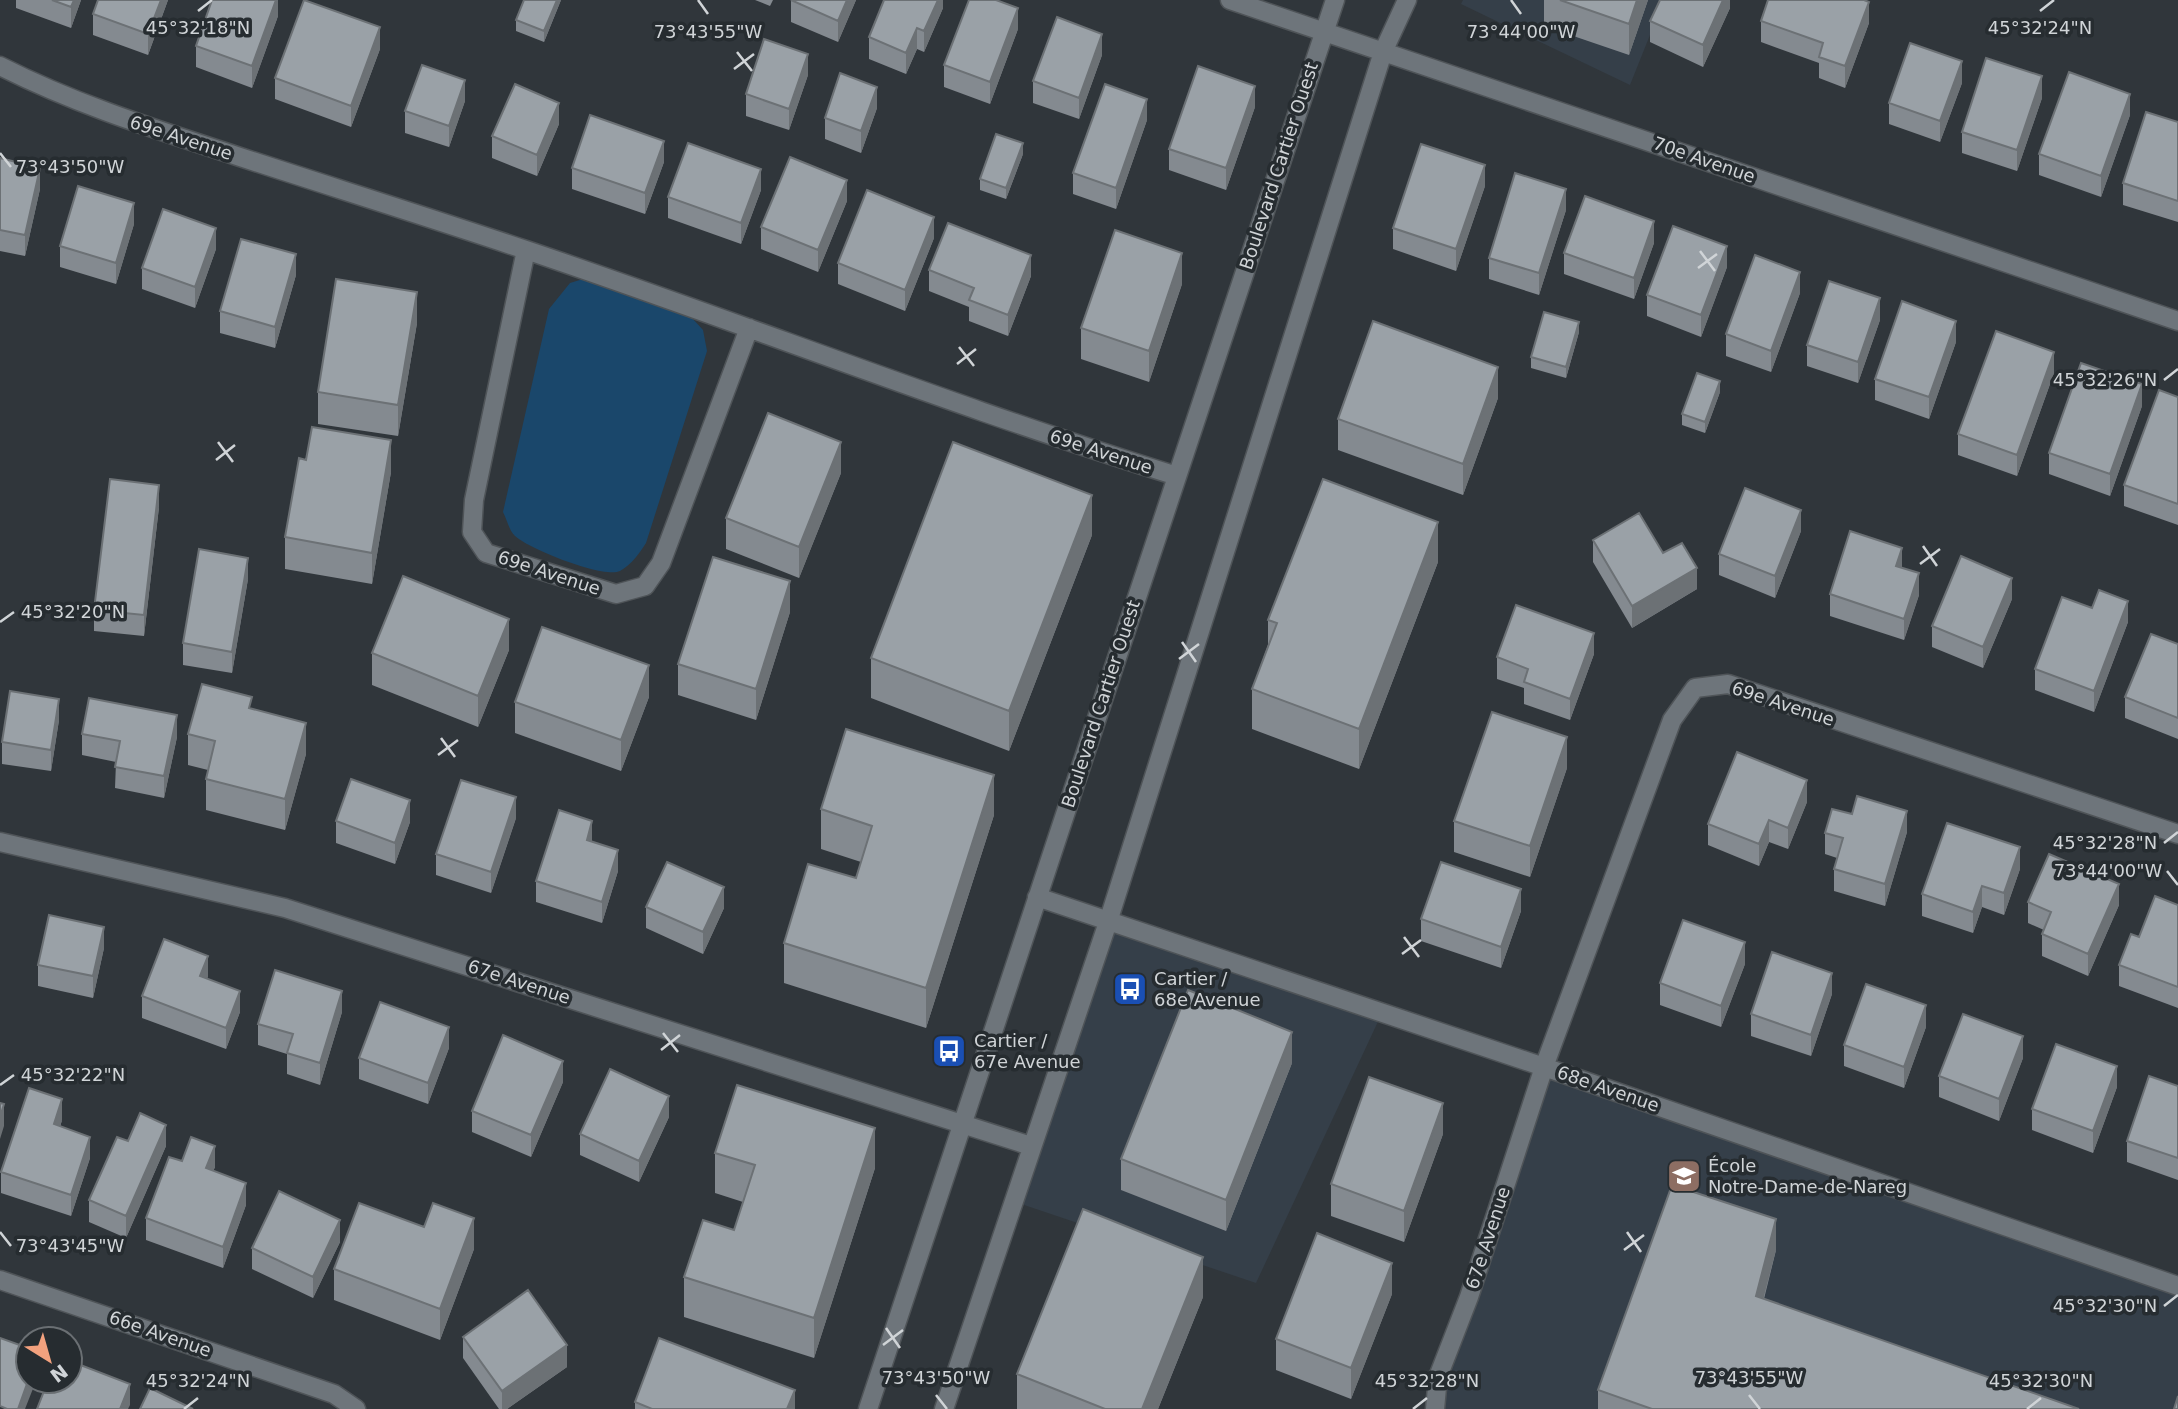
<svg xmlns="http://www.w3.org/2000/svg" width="2178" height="1409" viewBox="0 0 2178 1409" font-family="'DejaVu Sans',sans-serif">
<rect width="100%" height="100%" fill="#30363b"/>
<path fill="#353f49" d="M1463 0H1664L1630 85 1461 4Z
M1108 922 1382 1013 1256 1283 1012 1201Z
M1544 1067 2178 1286V1409H1435Z"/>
<path fill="#1a476b" d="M583 279 692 318 703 330 707 351 646 543C639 554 632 564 620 571 604 579 529 549 515 536 509 530 507 520 503 512L549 309 570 283Z"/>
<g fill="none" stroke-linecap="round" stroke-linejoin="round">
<g stroke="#4f5458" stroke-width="21">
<path id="minor" d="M1230 0 2178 321
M0 66C77 105 158 130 240 157 335 188 431 218 526 250 743 323 957 408 1177 476
M526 250 474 500 472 532 486 553 616 594 645 586 661 563 749 328
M0 842 285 908 1031 1146
M1037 897 1544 1067 2178 1286
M0 1280 334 1394 356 1409
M868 1409 1335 0
M944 1409 1108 922 1383 52 1407 0
M1435 1409 1438 1377 1469 1297 1544 1067 1672 720 1695 688 1728 684 2178 834"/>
</g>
<use href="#minor" stroke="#6e757b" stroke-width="18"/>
</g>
<path fill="#848a90" d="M16 0H81L71 28 16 8Z
M98 0H168L148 55 93 35V14Z
M278 0V16L252 88 196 67V46Z
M561 0 544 42 516 31V20Z
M755 0H773L770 6Z
M791 0H856L838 42 791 22Z
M943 0V8L924 52 917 49 906 74 869 59V37Z
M1544 0H1648L1629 55 1544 26Z
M1730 0V8L1703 67 1650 42V21Z
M1761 21 1869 23 1845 88 1819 78V63L1761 42Z
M1018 29 990 104 944 87V65Z
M380 49 351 127 275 99V78Z
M1102 55 1079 119 1033 103V81Z
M808 75 789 130 746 116V94Z
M1962 83 1940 142 1889 124V103Z
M2042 98 2017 171 1962 153V132Z
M465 101 449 147 405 133V111Z
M1255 107 1226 190 1169 170V149Z
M877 108 861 153 825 139V118Z
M2130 115 2101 197 2039 175V154Z
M1147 120 1116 209 1073 194V173Z
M2178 122V222L2123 205V183Z
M559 124 537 176 492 158V136Z
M1023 154 1006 199 980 190V179Z
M0 158 40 189 25 256 0 251Z
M664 162 645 214 572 189V168Z
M1485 186 1456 271 1393 249V228Z
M761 190 741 244 668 218V197Z
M847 201 818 272 761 249V227Z
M1566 210 1539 295 1489 279V258Z
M134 224 116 284 60 267V246Z
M934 238 905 311 838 284V263Z
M1654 243 1634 299 1564 274V253Z
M216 249 195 308 142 289V268Z
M1727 267 1701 337 1647 316V295Z
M929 270 1031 276 1008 336 969 321V307L929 291Z
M296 275 275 348 220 333V311Z
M1182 284 1149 382 1081 359V328Z
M1800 293 1771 372 1726 356V334Z
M1880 320 1858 383 1807 366V345Z
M417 323 398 436 318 424V392Z
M1579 332 1566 378 1531 368V357Z
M1956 342 1929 419 1875 400V379Z
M2054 373 2017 476 1958 455V434Z
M1720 392 1705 433 1682 425V414Z
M2178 397V525L2124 506V485Z
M1498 398 1463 495 1338 450V419Z
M2142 406 2110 496 2049 474V453Z
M391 472 372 584 285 569V537Z
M841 473 799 578 726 549V518Z
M159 507 144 636 94 631V610Z
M1801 531 1775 598 1719 575V554Z
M1092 535 1009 751 871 698V658Z
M1593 540 1663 553 1697 589 1632 628 1593 562Z
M1438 562 1359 769 1252 729V689L1268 645V620Z
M1902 568 1919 595 1904 640 1830 616V594Z
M248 579 232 673 183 665V643Z
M2012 599 1983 668 1932 647V626Z
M2092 608 2128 622 2094 712 2035 690V669Z
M790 612 756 720 678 695V664Z
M2178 644V739L2125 718V697Z
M509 650 478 727 372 685V653Z
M1594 654 1570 720 1524 704V688L1497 679V657Z
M649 697 621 771 515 733V702Z
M252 709 306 754 285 830 206 810V779L208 770 188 765V734Z
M59 720 51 771 2 764V742Z
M82 734 177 737 164 798 115 788 116 762 82 755Z
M1567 768 1530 877 1454 852V821Z
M1807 802 1788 849 1769 842 1759 866 1708 845V824Z
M821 809 994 815 926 1028 784 983V943L856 878 861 862 821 849Z
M516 818 491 893 436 875V854Z
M336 821 410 822 395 864 336 843Z
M1907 832 1885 906 1834 891V869L1837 858 1825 854V833Z
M592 842 618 871 602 923 536 902V881Z
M2020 869 2004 915 1982 907 1973 933 1922 916V894Z
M2028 902 2119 905 2088 976 2042 956V934L2044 930 2028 923Z
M2178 905V1008L2119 986V965L2139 937Z
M646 907 724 908 703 954 646 928Z
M1521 911 1501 968 1421 941V919Z
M104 948 93 998 38 986V965Z
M1745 964 1721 1027 1660 1005V983Z
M1832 994 1811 1056 1751 1036V1014Z
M142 996 240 1012 226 1049 142 1018Z
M342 1012 320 1085 287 1074V1054L258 1045V1024Z
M1926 1027 1904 1088 1844 1066V1045Z
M449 1048 428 1104 359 1079V1058Z
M2023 1058 1999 1121 1939 1097V1076Z
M1292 1063 1226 1231 1121 1190V1159Z
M563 1082 531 1157 472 1132V1111Z
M2178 1086V1180L2127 1162V1141Z
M2117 1087 2093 1153 2032 1130V1109Z
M669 1117 639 1182 580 1155V1134Z
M62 1120 60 1127 90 1158 71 1216 1 1193V1172Z
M1443 1134 1404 1242 1331 1216V1184Z
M128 1141 166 1146 126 1238 89 1222V1200Z
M715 1153 875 1168 814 1358 684 1317V1277L734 1230 743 1202 715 1193Z
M182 1161 215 1167 213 1171 246 1205 223 1268 146 1240V1218Z
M424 1227 474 1249 440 1340 334 1300V1269Z
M340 1242 313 1298 252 1269V1248Z
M1776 1250 1764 1299 2079 1409H1598V1390Z
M1392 1294 1351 1399 1276 1370V1339Z
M1203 1297 1158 1409H1017V1374Z
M463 1337 567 1367 507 1409H499L463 1358Z
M635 1402 795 1409H635Z"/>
<path fill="#6c7175" d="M74 0H81L71 28V7Z
M161 0H168L148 55V34Z
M276 0H278V16L252 88V66Z
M557 0H561L544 42V31Z
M847 0H856L838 42V21Z
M938 0H943V8L924 52V31Z
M1637 0H1648L1629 55V24Z
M1723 0H1730V8L1703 67V45Z
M1869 2V23L1845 88V66Z
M1018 8V29L990 104V82Z
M380 27V49L351 127V106Z
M917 28V49L906 74V53Z
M1102 34V55L1079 119V98Z
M808 54V75L789 130V109Z
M1962 61V83L1940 142V121Z
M2042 76V98L2017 171V150Z
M465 80V101L449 147V126Z
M1255 86V107L1226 190V168Z
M877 87V108L861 153V131Z
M2130 94V115L2101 197V176Z
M1147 99V120L1116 209V188Z
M559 103V124L537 176V155Z
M664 141V162L645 214V193Z
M1023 143V154L1006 199V188Z
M1485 165V186L1456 271V249Z
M40 168V189L25 256V235Z
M761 169V190L741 244V223Z
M847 180V201L818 272V250Z
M1566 189V210L1539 295V273Z
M134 203V224L116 284V263Z
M934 217V238L905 311V290Z
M1654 221V243L1634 299V278Z
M216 228V249L195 308V287Z
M1727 246V267L1701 337V315Z
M1182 253V284L1149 382V351Z
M296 254V275L275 348V327Z
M1031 255V276L1008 336V315Z
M1800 272V293L1771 372V351Z
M417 292V323L398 436V405Z
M1880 298V320L1858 383V362Z
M1956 321V342L1929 419V397Z
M1579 322V332L1566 378V367Z
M2054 352V373L2017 476V455Z
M1498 367V398L1463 495V464Z
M1720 381V392L1705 433V422Z
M2142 384V406L2110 496V474Z
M391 440V472L372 584V553Z
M841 442V473L799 578V547Z
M159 485V507L144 636V615Z
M1092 495V535L1009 751V711Z
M1801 510V531L1775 598V576Z
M1438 522V562L1359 769V729Z
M1902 548V570L1896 566Z
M248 558V579L232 673V652Z
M1697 568V589L1632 628V606Z
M1919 573V595L1904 640V619Z
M2012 578V599L1983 668V647Z
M790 581V612L756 720V689Z
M2128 601V622L2094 712V691Z
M509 619V650L478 727V696Z
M1594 633V654L1570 720V699Z
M649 665V697L621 771V740Z
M59 699V720L51 771V750Z
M177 715V737L164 798V776Z
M306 723V754L285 830V799Z
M1567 737V768L1530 877V846Z
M994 775V815L926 1028V988Z
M1807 780V802L1788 849V828Z
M516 797V818L491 893V872Z
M410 800V822L395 864V843Z
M1907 811V832L1885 906V884Z
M1769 820V842L1759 866V844Z
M592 821V842L587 840Z
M2020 847V869L2004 915V893Z
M618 850V871L602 923V902Z
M2119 884V905L2088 976V954Z
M1982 886V907L1973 933V912Z
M724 887V908L703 954V932Z
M1521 889V911L1501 968V947Z
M104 927V948L93 998V976Z
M1745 942V964L1721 1027V1006Z
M208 956V977L200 997V976Z
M1832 973V994L1811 1056V1035Z
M240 991V1012L226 1049V1028Z
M342 991V1012L320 1085V1063Z
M1926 1005V1027L1904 1088V1067Z
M449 1027V1048L428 1104V1083Z
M1292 1032V1063L1226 1231V1200Z
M2023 1036V1058L1999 1121V1099Z
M563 1061V1082L531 1157V1135Z
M2117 1066V1087L2093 1153V1131Z
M669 1096V1117L639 1182V1161Z
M62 1099V1120L54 1146V1124Z
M1443 1103V1134L1404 1242V1211Z
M4 1104V1126L0 1139V1117Z
M166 1125V1146L126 1238V1216Z
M875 1128V1168L814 1358V1318Z
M90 1137V1158L71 1216V1195Z
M215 1146V1167L206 1189V1168Z
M246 1183V1205L223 1268V1247Z
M474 1218V1249L440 1340V1309Z
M1776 1219V1250L1756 1327V1296Z
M340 1220V1242L313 1298V1277Z
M1203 1257V1297L1158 1409H1142Z
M1392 1263V1294L1351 1399V1368Z
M567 1345V1367L507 1409H502V1391Z
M28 1381H36L25 1409H18Z
M130 1384V1405L128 1409H120Z
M795 1390V1409H787Z"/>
<path fill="#9aa1a7" stroke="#6c7175" stroke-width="2" d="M52 0H74L71 7Z
M98 0H161L148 34 93 14Z
M212 0H276L252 66 196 46Z
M304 0 380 27 351 106 275 78Z
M524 0H557L544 31 516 20Z
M791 0H847L838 21Z
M884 0H938L924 31 917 28 906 53 869 37Z
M969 0H996L1018 8 990 82 944 65Z
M1560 0H1637L1629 24Z
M1660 0H1723L1703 45 1650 21Z
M1768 0H1864L1869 2 1845 66 1819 57 1823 43 1761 21Z
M1057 17 1102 34 1079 98 1033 81Z
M764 39 808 54 789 109 746 94Z
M1910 43 1962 61 1940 121 1889 103Z
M1986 58 2042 76 2017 150 1962 132Z
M422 65 465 80 449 126 405 111Z
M1198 66 1255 86 1226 168 1169 149Z
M2069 72 2130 94 2101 176 2039 154Z
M840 73 877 87 861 131 825 118Z
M515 84 559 103 537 155 492 136Z
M1105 84 1147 99 1116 188 1073 173Z
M2146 112 2178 122V201L2123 183Z
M590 115 664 141 645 193 572 168Z
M996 134 1023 143 1006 188 980 179Z
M688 143 761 169 741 223 668 197Z
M1421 144 1485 165 1456 249 1393 228Z
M790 157 847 180 818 250 761 227Z
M0 158 40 168 25 235 0 230Z
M1515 173 1566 189 1539 273 1489 258Z
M78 186 134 203 116 263 60 246Z
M867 190 934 217 905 290 838 263Z
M1585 196 1654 221 1634 278 1564 253Z
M163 209 216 228 195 287 142 268Z
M948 223 1031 255 1008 315 969 300 974 288 929 270Z
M1673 226 1727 246 1701 315 1647 295Z
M1115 230 1182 253 1149 351 1081 328Z
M241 239 296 254 275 327 220 311Z
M1755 255 1800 272 1771 351 1726 334Z
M336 279 417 292 398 405 318 392Z
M1829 281 1880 298 1858 362 1807 345Z
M1902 301 1956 321 1929 397 1875 379Z
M1544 312 1579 322 1566 367 1531 357Z
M1373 321 1498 367 1463 464 1338 419Z
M1996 331 2054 352 2017 455 1958 434Z
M2081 363 2142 384 2110 474 2049 453Z
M1697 373 1720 381 1705 422 1682 414Z
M2159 390 2178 397V504L2124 485Z
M768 413 841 442 799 547 726 518Z
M312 427 391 440 372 553 285 537 299 458 306 460Z
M953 442 1092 495 1009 711 871 658Z
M110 479 159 485 144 615 94 610Z
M1323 479 1438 522 1359 729 1252 689 1277 623 1268 620Z
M1745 488 1801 510 1775 576 1719 554Z
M1639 513 1663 553 1682 543 1697 568 1632 606 1593 540Z
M1850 531 1902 548 1896 566 1919 573 1904 619 1830 594Z
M199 549 248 558 232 652 183 643Z
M1961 556 2012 578 1983 647 1932 626Z
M713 557 790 581 756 689 678 664Z
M403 576 509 619 478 696 372 653Z
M2099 590 2128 601 2094 691 2035 669 2062 597 2092 608Z
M1516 605 1594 633 1570 699 1524 682 1528 669 1497 657Z
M542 627 649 665 621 740 515 702Z
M2151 634 2178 644V718L2125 697Z
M202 684 252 697 249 708 306 723 285 799 206 779 215 741 188 734Z
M10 691 59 699 51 750 2 742Z
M89 698 177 715 164 776 115 767 120 741 82 734Z
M1492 712 1567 737 1530 846 1454 821Z
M846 729 994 775 926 988 784 943 808 864 856 878 872 826 821 809Z
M1737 752 1807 780 1788 828 1769 820 1759 844 1708 824Z
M351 779 410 800 395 843 336 821Z
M461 780 516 797 491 872 436 854Z
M1857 796 1907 811 1885 884 1834 869 1843 838 1825 833 1832 809 1852 814Z
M559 810 592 821 587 840 618 850 602 902 536 881Z
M1947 823 2020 847 2004 893 1982 886 1973 912 1922 894Z
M2049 854 2119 884 2088 954 2042 934 2051 912 2028 902Z
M667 862 724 887 703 932 646 907Z
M1441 862 1521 889 1501 947 1421 919Z
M2155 896 2178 905V987L2119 965 2131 934 2139 937Z
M49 915 104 927 93 976 38 965Z
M1683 920 1745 942 1721 1006 1660 983Z
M164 939 208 956 200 976 240 991 226 1028 142 996Z
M1772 952 1832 973 1811 1035 1751 1014Z
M275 970 342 991 320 1063 287 1053 293 1034 258 1024Z
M1866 984 1926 1005 1904 1067 1844 1045Z
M1188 990 1292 1032 1226 1200 1121 1159Z
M380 1002 449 1027 428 1083 359 1058Z
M1963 1014 2023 1036 1999 1099 1939 1076Z
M503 1035 563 1061 531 1135 472 1111Z
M2056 1044 2117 1066 2093 1131 2032 1109Z
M610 1069 669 1096 639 1161 580 1134Z
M2149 1076 2178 1086V1158L2127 1141Z
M1369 1077 1443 1103 1404 1211 1331 1184Z
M737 1085 875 1128 814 1318 684 1277 703 1220 734 1230 755 1165 715 1153Z
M29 1088 62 1099 54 1124 90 1137 71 1195 1 1172Z
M0 1103 4 1104 0 1117Z
M140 1113 166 1125 126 1216 89 1200 117 1137 128 1141Z
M191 1137 215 1146 206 1168 246 1183 223 1247 146 1218 169 1157 182 1161Z
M1672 1185 1776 1219 1756 1296 2079 1409H1652L1598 1390Z
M279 1191 340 1220 313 1277 252 1248Z
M359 1203 424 1227 433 1203 474 1218 440 1309 334 1269Z
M1083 1209 1203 1257 1142 1409H1105L1017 1374Z
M1317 1233 1392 1263 1351 1368 1276 1339Z
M528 1290 567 1345 502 1391 463 1337Z
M0 1338 28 1348V1381L18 1409H7L0 1406Z
M659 1338 795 1390 787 1409H652L635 1402Z
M70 1361 130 1384 120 1409H37L48 1381H70Z
M150 1388 193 1409H140Z
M2178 1396V1409H2174Z"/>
<path fill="none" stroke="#d0d4d7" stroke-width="2.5" d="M698 0 708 14M1511 0 1521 14M198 11 212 0M2040 11 2054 0M737 52 752 71M734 69 754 54M0 153 11 167M1700 251 1715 271M1698 268 1717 254M959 347 974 366M957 364 976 349M2164 380 2178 369M218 442 233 462M216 460 235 445M1923 546 1937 566M1920 564 1940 549M0 622 14 612M1182 642 1196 662M1179 659 1199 644M441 738 455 757M438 755 458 740M2164 843 2178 832M2167 871 2178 885M1404 937 1419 957M1402 954 1421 940M663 1033 678 1052M661 1050 680 1035M0 1085 14 1075M0 1232 11 1246M1627 1232 1641 1252M1624 1250 1644 1235M2164 1306 2178 1295M886 1328 900 1348M883 1345 903 1330M936 1395 947 1409M1749 1395 1760 1409M184 1409 198 1398M1413 1409 1427 1398M2027 1409 2041 1398"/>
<defs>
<g id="bus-square" transform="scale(1.75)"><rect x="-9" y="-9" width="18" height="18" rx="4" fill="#1a4fb4" stroke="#262c30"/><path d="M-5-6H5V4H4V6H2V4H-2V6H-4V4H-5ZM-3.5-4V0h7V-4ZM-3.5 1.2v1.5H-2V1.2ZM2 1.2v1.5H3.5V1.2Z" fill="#fff"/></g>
<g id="school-square" transform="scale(1.75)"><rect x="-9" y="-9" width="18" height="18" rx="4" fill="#8d6e63" stroke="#262c30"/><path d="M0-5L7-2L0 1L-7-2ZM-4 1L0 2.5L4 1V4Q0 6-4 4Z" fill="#fff"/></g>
</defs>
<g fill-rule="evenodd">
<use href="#bus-square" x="1130" y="989"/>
<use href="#bus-square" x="949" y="1051"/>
<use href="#school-square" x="1684" y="1176"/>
</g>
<g text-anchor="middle" stroke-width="7" stroke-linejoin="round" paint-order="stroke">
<g font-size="18" fill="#d0d4d7" stroke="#262c30">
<text transform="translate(181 138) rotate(18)" y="6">69e Avenue</text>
<text transform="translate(1704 160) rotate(19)" y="6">70e Avenue</text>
<text transform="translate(1279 166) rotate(-72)" y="6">Boulevard Cartier Ouest</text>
<text transform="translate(1101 452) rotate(18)" y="6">69e Avenue</text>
<text transform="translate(549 573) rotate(18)" y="6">69e Avenue</text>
<text transform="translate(1101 704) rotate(-72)" y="6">Boulevard Cartier Ouest</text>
<text transform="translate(1783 704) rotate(18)" y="6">69e Avenue</text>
<text transform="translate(519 982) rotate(18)" y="6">67e Avenue</text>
<text transform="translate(1608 1089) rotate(19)" y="6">68e Avenue</text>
<text transform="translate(1488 1238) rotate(-72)" y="6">67e Avenue</text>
<text transform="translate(160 1334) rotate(19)" y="6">66e Avenue</text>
</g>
<g font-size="18" fill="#d0d4d7" stroke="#262c30" text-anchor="start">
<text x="1154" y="985">Cartier /<tspan x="1154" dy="21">68e Avenue</tspan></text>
<text x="974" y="1047">Cartier /<tspan x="974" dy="21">67e Avenue</tspan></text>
<text x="1708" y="1172">École<tspan x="1708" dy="21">Notre-Dame-de-Nareg</tspan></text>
</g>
</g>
<g font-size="18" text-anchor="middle" fill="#d0d4d7" stroke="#262c30" stroke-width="7" stroke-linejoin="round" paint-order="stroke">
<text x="198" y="34">45°32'18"N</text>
<text x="2040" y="34">45°32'24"N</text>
<text x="708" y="38">73°43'55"W</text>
<text x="1521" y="38">73°44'00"W</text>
<text x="70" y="173">73°43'50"W</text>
<text x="2105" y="386">45°32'26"N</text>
<text x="73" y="618">45°32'20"N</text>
<text x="2105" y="849">45°32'28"N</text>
<text x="2108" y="877">73°44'00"W</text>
<text x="73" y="1081">45°32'22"N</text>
<text x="70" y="1252">73°43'45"W</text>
<text x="2105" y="1312">45°32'30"N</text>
<text x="936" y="1384">73°43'50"W</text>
<text x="1749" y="1384">73°43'55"W</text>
<text x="198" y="1387">45°32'24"N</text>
<text x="1427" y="1387">45°32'28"N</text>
<text x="2041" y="1387">45°32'30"N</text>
</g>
<g transform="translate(49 1360) rotate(143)"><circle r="33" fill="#262c30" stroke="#6a6f73" stroke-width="2"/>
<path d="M0-5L12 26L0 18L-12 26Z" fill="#f2a17e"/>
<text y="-10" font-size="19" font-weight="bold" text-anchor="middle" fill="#d0d4d7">N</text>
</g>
</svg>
